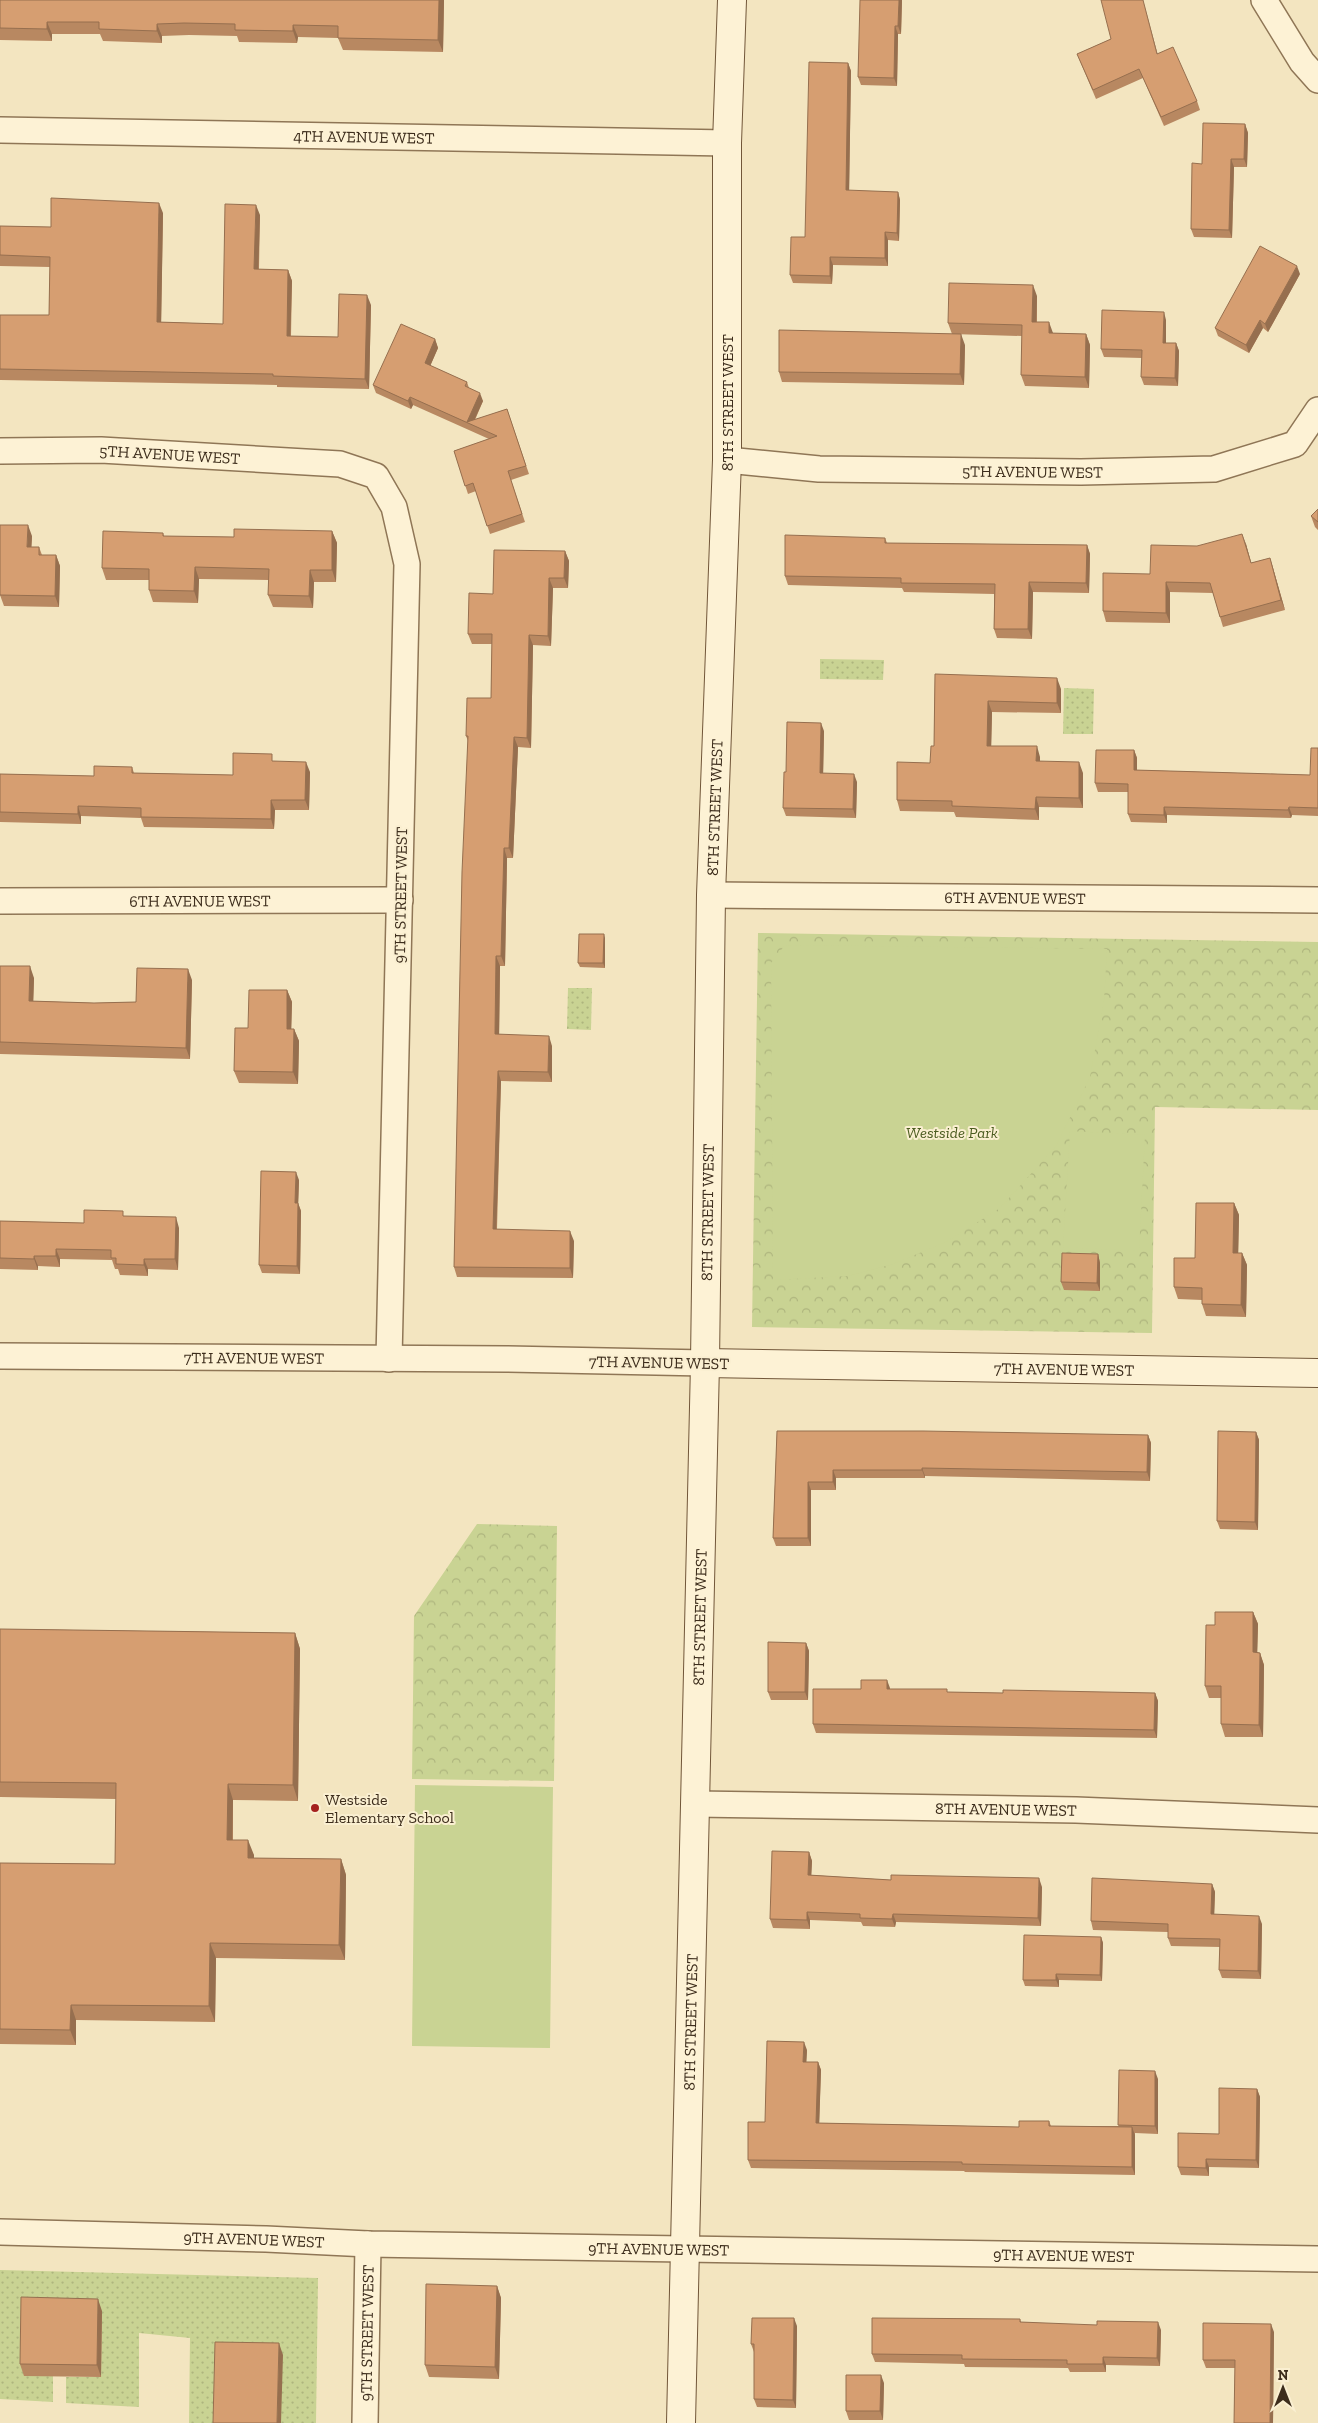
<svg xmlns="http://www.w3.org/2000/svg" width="1318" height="2423" viewBox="0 0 1318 2423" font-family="'Zilla Slab',serif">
<defs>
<pattern id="grass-dots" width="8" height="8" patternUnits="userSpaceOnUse" patternTransform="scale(1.25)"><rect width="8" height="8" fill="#c9d393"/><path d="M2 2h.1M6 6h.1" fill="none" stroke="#aeb57e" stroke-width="1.8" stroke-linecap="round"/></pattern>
<pattern id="park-crowns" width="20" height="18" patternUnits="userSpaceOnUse" patternTransform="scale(1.25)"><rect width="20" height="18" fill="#c9d393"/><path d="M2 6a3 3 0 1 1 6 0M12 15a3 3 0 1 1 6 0" fill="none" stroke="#aeb57e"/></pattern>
</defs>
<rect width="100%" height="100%" fill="#f3e5c0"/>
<path fill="url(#grass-dots)" d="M820 659 884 660 883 680 820 679Z
M1064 688 1094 689 1093 734H1063Z
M568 988H592L591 1030 567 1029Z
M0 2270 318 2278 316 2423H189L190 2338 139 2333V2407L66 2403V2377H101L102 2311 24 2375 53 2376V2402L0 2399Z"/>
<path fill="url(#park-crowns)" d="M758 933 1318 942V1110L1155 1107 1152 1333 752 1327Z
M477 1524 557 1526 554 1781 412 1779 414 1616Z"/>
<path fill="#c9d393" d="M785 945 1107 949 1104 1001 1090 1077 1056 1146 1000 1208 946 1242 893 1264 848 1276 773 1280 771 963Z
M1070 1131 1145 1135 1139 1251 1063 1247Z
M415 1785 553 1787 550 2048 412 2046Z"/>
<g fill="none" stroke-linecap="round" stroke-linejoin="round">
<g stroke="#8f7656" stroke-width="28">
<g id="street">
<path d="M1264 0 1302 62 1318 80"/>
<path id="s1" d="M0 130 727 143"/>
<path id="s2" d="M0 451 101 450 340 464 376 476 394 507 407 564 389 1359"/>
<path id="s3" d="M727 460 819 469 1081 472 1214 469 1295 444 1318 410"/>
<path id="s4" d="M711 895 1318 900"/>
<path id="s5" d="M0 901 400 900"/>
<path id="s6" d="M0 1356 506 1359 705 1363"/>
<path id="s7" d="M695 1804 1076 1810 1318 1820"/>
<path id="s8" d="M0 2232 266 2239 368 2244 1318 2259"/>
<path id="s9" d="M365 2423 368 2244"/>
</g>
</g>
<g stroke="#715639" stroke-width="30">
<g id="secondary">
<path id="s10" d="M705 1363 1318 1373"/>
<path id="s11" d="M681 2423 705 1363 711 895 727 460V143L732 0"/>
</g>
</g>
<use href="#street" stroke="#fdf2d5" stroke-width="25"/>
<use href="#secondary" stroke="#fdf2d5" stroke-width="28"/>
</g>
<path fill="#b88861" d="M0 0H444L443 52 343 50 338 38 298 37 297 43 239 42 237 36 189 35 162 36V43L103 41 100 34H52V41L0 40Z
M902 0 901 34H898L897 86 861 85 858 77Z
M1111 39 1157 54 1197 101 1200 110 1164 126 1143 78 1096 99 1077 54Z
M848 63 851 71 849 191 898 192 900 200 899 241 888 240V266L833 265 832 284 793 283 790 275 805 237Z
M1245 124 1248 133 1247 167H1234L1232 238 1194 237 1191 229 1202 164Z
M163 213 161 322 223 324 260 215 259 269 288 270 292 281 291 336 338 337 371 305 369 389 277 387V385L0 380V315H49L50 267 0 266V226L51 227Z
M1300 274 1268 332 1263 328 1249 353 1218 336 1215 328Z
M1037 296V322L1053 333 1086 334 1090 345 1089 388 1025 386 1021 375 1022 336 952 334 948 323Z
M1166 320V343H1176L1179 351 1178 386 1144 385 1141 377 1142 358 1104 357 1101 349Z
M435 339 438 348 430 366 467 382 469 388 483 401 475 420 507 409 529 474 511 480 525 522 490 534 476 491 468 494 454 451 489 439 413 405 411 409 376 393 373 385Z
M965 345 964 385 782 382 779 372Z
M1318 509V530L1315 527 1311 516Z
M332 531 337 543 336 582H314L313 608 273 607 268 595 269 580 199 579 198 603 153 602 149 590V580H106L102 568 163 533 164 536 234 537Z
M32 536 31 547H39L42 555H56L60 566 59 607 4 606 0 595Z
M885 538 887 543 1087 545 1090 554 1089 593 1033 592 1032 639 997 638 994 629V594L904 592 902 588 788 585 785 576Z
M1246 544 1251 563 1270 558 1273 568 1285 610 1223 627 1220 617 1213 593 1170 592V623L1106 622 1103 611 1150 574 1197 546Z
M565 551 569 561 568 588H553L551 646 533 645 531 748 518 747 513 858H507L505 966H500L499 1034 552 1046V1082L501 1081 497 1229 574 1241 573 1278 457 1277 454 1267 468 741 466 736 491 698 492 644H472L468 634 493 594Z
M935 674 1061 689V713L992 712 991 746 1040 757V761L1083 773V808L1039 807V820L956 817 954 812 900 811 897 800 930 763 934 746Z
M824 731 823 773 857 782 856 818 786 816 783 808 786 772Z
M1318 748V816L1292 815 1291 818 1167 815V823L1131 822 1128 814V792H1098L1095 783 1134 750 1137 758V770L1310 775Z
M274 761 310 772 309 810H275L274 829 144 827 141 818 81 816V824L0 822V774L94 776 132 767 134 773 233 775Z
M605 938V968L580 967 578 963Z
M0 966 34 978 33 1001 94 1003 136 1002 192 980 190 1059 0 1054Z
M287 990 292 1002 291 1029H294L299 1041 298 1084 239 1083 234 1071 248 1028Z
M299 1180 298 1203 301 1211 300 1274 262 1273 259 1265Z
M1234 1203 1239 1215 1238 1253H1242L1247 1265 1246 1317 1206 1316 1202 1304V1300L1178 1299 1174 1287Z
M125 1217 179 1228 178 1270 148 1269V1276L120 1275 118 1269H115L112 1260 60 1259V1267L38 1266V1270L0 1269V1221L84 1223Z
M1098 1254 1100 1263V1291L1064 1290 1061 1282Z
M777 1431 1148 1435 1151 1443 1150 1481 925 1476V1478H836V1490H811V1546H776L773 1538Z
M1256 1432 1259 1440 1258 1530 1220 1529 1217 1521Z
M1253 1612 1258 1624 1257 1652 1260 1653 1264 1665 1263 1737H1225L1221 1724V1698H1209L1205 1686 1215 1625Z
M0 1629 295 1633 300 1649 298 1801 233 1800V1840L254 1855V1858L341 1859 346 1875 345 1960 216 1958 215 2022 76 2020V2045L0 2044V1863L115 1864 116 1799 0 1797Z
M806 1643 809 1651 808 1700H771L768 1692Z
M890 1689 948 1692 1003 1693H1155L1158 1701 1157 1738 816 1733 813 1724Z
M809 1852 812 1861 811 1875 891 1880 1042 1887 1041 1926 896 1922 895 1927 863 1926 861 1922 810 1920V1929L773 1928 770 1919Z
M1212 1884 1215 1892 1214 1914 1262 1924 1261 1979 1222 1978 1219 1970 1220 1947 1171 1946 1168 1938V1932L1093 1930 1091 1921Z
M1101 1937 1103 1943 1102 1981 1059 1980V1987L1025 1986 1023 1980Z
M807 2050 806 2062H818L821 2070 819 2123 1019 2127 1049 2121 1051 2126H1119L1118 2125 1158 2079V2134L1135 2133V2175L965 2172 964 2171 751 2168 748 2160 765 2122Z
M1257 2089 1260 2097 1259 2168 1209 2167V2176L1181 2175 1178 2167 1219 2134Z
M497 2286 501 2298 499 2379 429 2377 425 2365Z
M102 2311 101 2377 24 2376 20 2364Z
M1020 2319 1021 2322 1161 2330 1160 2366 1106 2365V2372H1070L1068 2368 965 2367 964 2364 875 2362 872 2354Z
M797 2326 796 2408 757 2407 754 2399V2352L751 2344Z
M1274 2332 1273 2423H1234L1235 2368H1206L1203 2360Z
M884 2383 883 2420H849L846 2411Z"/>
<path fill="#966f4f" d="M439 0H444L443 52 438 40Z
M899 0H902L901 34 898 26Z
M1143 0 1160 63 1157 54Z
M47 22 52 34V41L47 29Z
M157 24 162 36V43L157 31Z
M293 25 298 37 297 43 293 31Z
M895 26 898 34 897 86 894 78Z
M848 63 851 71 849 198 846 190Z
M1245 124 1248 133 1247 167 1244 159Z
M1231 159 1234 167 1232 238 1229 230Z
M898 192 900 200 899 241 897 233Z
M159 203 163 213 161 333 157 322Z
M256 205 260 215 258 279 254 269Z
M885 232 888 240V266L885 258Z
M830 257 833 265 832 284 830 276Z
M1297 266 1300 274 1268 332 1265 324Z
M288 270 292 281 290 346 287 336Z
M1033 285 1037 296 1036 333 1032 322Z
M367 295 371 305 369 389 365 379Z
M1164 312 1166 320V351L1163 343Z
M1260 320 1263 328 1249 353 1246 345Z
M1049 322 1053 333H1049Z
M961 334 965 345 964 385 960 374Z
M1086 334 1090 345 1089 388 1085 377Z
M435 339 438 348 428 371 425 363Z
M1176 343 1179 351 1178 386 1175 378Z
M480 393 483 401 472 425 467 422Z
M410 397 413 405 411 409 408 401Z
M28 525 32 536 31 558 27 547Z
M332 531 337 543 336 582 332 570Z
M1242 534 1246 544 1254 573 1251 563Z
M1087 545 1090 554 1089 593 1086 583Z
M565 551 569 561 568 588 564 578Z
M56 555 60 566 59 607 55 596Z
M1270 558 1273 568 1285 610 1281 600Z
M195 567 199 579 198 603 194 591Z
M310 570 314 582 313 608 309 596Z
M549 578 553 588 551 646 548 636Z
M1029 582 1033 592 1032 639 1028 629Z
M1166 582 1170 592V623L1166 613Z
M529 635 533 645 531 748 527 738Z
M1057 678 1061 689V713L1057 703Z
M988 701 992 712 991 756 987 746Z
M821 723 824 731 823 781 820 773Z
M514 737 518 747 513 858 509 848Z
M1037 746 1040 757V772L1036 761Z
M1134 750 1137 758V778L1134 770Z
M306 762 310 772 309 810 305 800Z
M1079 762 1083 773V808L1079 798Z
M854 774 857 782 856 818 853 809Z
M1036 797 1039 807V820L1035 809Z
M271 800 275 810 274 829 271 819Z
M78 806 81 816V824L78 814Z
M1164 807 1167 815V823L1164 815Z
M1289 807 1292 815 1291 818 1288 810Z
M504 848 507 858 505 966 501 956Z
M604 934 605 938V968L603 963Z
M496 956 500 966 499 1044 495 1034Z
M30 966 34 978 33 1012 29 1001Z
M188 969 192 980 190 1059 186 1048Z
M287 990 292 1002 291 1041 287 1029Z
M294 1029 299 1041 298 1084 293 1072Z
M549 1036 552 1046V1082L548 1072Z
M498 1071 501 1081 496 1239 493 1229Z
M296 1172 299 1180 298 1211 295 1203Z
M298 1203 301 1211 300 1274 297 1266Z
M1234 1203 1239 1215 1238 1265 1233 1253Z
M176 1217 179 1228 178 1270 175 1259Z
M570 1231 574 1241 573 1278 570 1268Z
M56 1249 60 1259V1267L56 1256Z
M1242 1253 1247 1265 1246 1317 1241 1305Z
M1098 1254 1100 1263V1291L1097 1283Z
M34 1256 38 1266V1270L34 1259Z
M144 1259 148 1269V1276L144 1265Z
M1256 1432 1259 1440 1258 1530 1255 1522Z
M1148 1435 1151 1443 1150 1481 1147 1472Z
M922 1468 925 1476V1478L922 1470Z
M833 1470 836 1478V1490L833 1482Z
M808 1482 811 1490V1546L808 1538Z
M1253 1612 1258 1624 1257 1664 1253 1652Z
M295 1633 300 1649 298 1801 293 1785Z
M806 1643 809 1651 808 1700 805 1692Z
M1260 1653 1264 1665 1263 1737 1259 1725Z
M887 1680 890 1688V1697L887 1689Z
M1155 1693 1158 1701 1157 1738 1154 1730Z
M228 1784 233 1800 232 1855 227 1840Z
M248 1840 254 1855V1874L248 1858Z
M809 1852 812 1861 811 1883 808 1875Z
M341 1859 346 1875 345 1960 339 1945Z
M1039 1878 1042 1887 1041 1926 1038 1918Z
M1212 1884 1215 1892 1214 1922 1211 1914Z
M807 1912 810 1920V1929L807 1920Z
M893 1914 896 1922 895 1927 892 1919Z
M1259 1916 1262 1924 1261 1979 1258 1971Z
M1101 1937 1103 1943 1102 1981 1100 1975Z
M210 1943 216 1958 215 2022 209 2006Z
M1056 1974 1059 1980V1987L1056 1980Z
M71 2005 76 2020V2045L70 2030Z
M804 2042 807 2050 806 2070 803 2062Z
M818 2062 821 2070 819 2131 816 2123Z
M1155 2071 1158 2079V2134L1155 2126Z
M1257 2089 1260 2097 1259 2168 1256 2160Z
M1132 2127 1135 2135V2175L1132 2167Z
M1206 2159 1209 2167V2176L1206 2168Z
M497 2286 501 2298 499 2379 495 2367Z
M98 2299 102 2311 101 2377 97 2365Z
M794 2318 797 2326 796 2408 793 2400Z
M1158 2322 1161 2330 1160 2366 1157 2358Z
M1271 2324 1274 2332 1273 2423H1270Z
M279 2343 283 2355 281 2423H277Z
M1103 2357 1106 2365V2372L1103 2364Z
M881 2375 884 2383 883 2420 880 2411Z"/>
<path fill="#d69e71" stroke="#966f4f" d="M0 0H439L438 40 338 38V26L293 25V31L235 30V24L184 23 157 24V31L99 29V22H47V29L0 28Z
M860 0H899L898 26H895L894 78 858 77Z
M1101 0H1143L1157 54 1173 47 1197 101 1161 117 1139 69 1093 90 1077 54 1111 39Z
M809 62 848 63 846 190 898 192 897 233 885 232V258L830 257V276L790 275 791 237H805Z
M1203 123 1245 124 1244 159H1231L1229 230 1191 229 1192 163 1202 164Z
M51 198 159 203 157 322 223 324 225 204 256 205 254 269 288 270 287 336 338 337 339 294 367 295 365 379 273 376V374L0 369V315H49L50 257 0 255V226L51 227Z
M1260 246 1297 266 1265 324 1260 320 1246 345 1215 328Z
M949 283 1033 285 1032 322H1049V333L1086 334 1085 377 1021 375 1022 325 948 323Z
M1102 310 1164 312 1163 343H1176L1175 378 1141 377 1142 350 1101 349Z
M401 324 435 339 425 363 467 382 465 386 480 393 467 422 507 409 526 466 508 471 522 514 487 526 473 483 465 486 454 451 497 436 410 397 408 401 373 385Z
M779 330 961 334 960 374 779 372Z
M1318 509V522L1311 516Z
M0 525H28L27 547H39V555H56L55 596 0 595Z
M234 529 332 531V570H310L309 596 268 595 269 569 195 567 194 591 149 590V569L102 568 103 531 163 533V536L234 537Z
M1242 534 1251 563 1270 558 1281 600 1220 617 1210 583 1166 582V613L1103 611V573L1150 574 1151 545 1197 546Z
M785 535 885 538V543L1087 545 1086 583 1029 582 1028 629H994L995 584 901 583V578L785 576Z
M494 550 565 551 564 578H549L548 636 529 635 527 738 514 737 509 848H504L501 956H496L495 1034 549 1036 548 1072 498 1071 493 1229 570 1231V1268L454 1267 462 872 468 736H466L467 698H491L492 634H468L469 593 493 594Z
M935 674 1057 678V703L988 701 987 746H1037L1036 761 1079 762V798L1036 797 1035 809 952 806V801L897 800V762L930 763 931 746H934Z
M787 722 821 723 820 773 854 774 853 809 783 808 784 772H786Z
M1311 748H1318V808L1289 807 1288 810 1164 807V815L1128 814V784L1095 783 1096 750H1134V770L1310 775Z
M233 753 272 754V761L306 762 305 800H271V819L141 817V808L78 806V814L0 812V774L94 776V766L132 767V773L233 775Z
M579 934H604L603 963H578Z
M0 966H30L29 1001 94 1003 136 1002 137 968 188 969 186 1048 0 1042Z
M249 990H287V1029H294L293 1072 234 1071 235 1028H248Z
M261 1171 296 1172 295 1203H298L297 1266 259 1265Z
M1196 1203H1234L1233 1253H1242L1241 1305 1202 1304V1288L1174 1287V1258H1195Z
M84 1210 123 1211V1216L176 1217 175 1259H144V1265L116 1264V1258H111V1250L56 1249V1256H34V1259L0 1258V1221L84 1223Z
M1062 1253 1098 1254 1097 1283 1061 1282Z
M777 1431H923L1148 1435 1147 1472 922 1468V1470H833V1482H808V1538H773Z
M1218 1431 1256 1432 1255 1522 1217 1521Z
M1215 1612H1253V1652L1260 1653 1259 1725 1221 1724V1686H1205L1206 1625H1215Z
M0 1629 295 1633 293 1785 228 1784 227 1840H248V1858L341 1859 339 1945 210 1943 209 2006 71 2005 70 2030 0 2029V1863L115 1864 116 1783 0 1782Z
M768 1642 806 1643 805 1692H768Z
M861 1680H887V1689H947V1692L1003 1693V1690L1155 1693 1154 1730 813 1724V1689H861Z
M772 1851 809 1852 808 1875 891 1880V1875L1039 1878 1038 1918 893 1914 892 1919 860 1918V1914L807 1912V1920L770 1919Z
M1092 1878 1212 1884 1211 1914 1259 1916 1258 1971 1219 1970 1220 1939 1168 1938V1924L1091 1921Z
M1024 1935 1101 1937 1100 1975 1056 1974V1980H1023Z
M767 2041 804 2042 803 2062H818L816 2123 1019 2127V2121H1049V2126L1132 2127V2167L962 2164V2162L748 2160V2122H765Z
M1119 2070 1155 2071V2126L1118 2125Z
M1219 2088 1257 2089 1256 2160 1206 2159V2168L1178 2167V2133L1219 2134Z
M426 2284 497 2286 495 2367 425 2365Z
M21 2297 98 2299 97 2365 20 2364Z
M752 2318H794L793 2400 754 2399V2344H751Z
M872 2318 1020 2319V2322L1097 2325V2321L1158 2322 1157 2358 1103 2357V2364H1067V2360L962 2359V2355L872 2354Z
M1203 2323 1271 2324 1270 2423H1234L1235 2360H1203Z
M215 2342 279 2343 277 2423H213Z
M846 2375H881L880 2411H846Z"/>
<circle fill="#a5211e" stroke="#faefd1" stroke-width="2" cx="315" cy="1808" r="5"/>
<g text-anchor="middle" stroke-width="4" stroke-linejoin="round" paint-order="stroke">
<g font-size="16" fill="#3d2d1c" stroke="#faefd1">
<text dy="6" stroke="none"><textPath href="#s1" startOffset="364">4TH AVENUE WEST</textPath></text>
<text dy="6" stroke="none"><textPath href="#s11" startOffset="2021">8TH STREET WEST</textPath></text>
<text dy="6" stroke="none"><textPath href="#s2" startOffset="170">5TH AVENUE WEST</textPath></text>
<text dy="6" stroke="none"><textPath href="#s3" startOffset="306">5TH AVENUE WEST</textPath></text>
<text dy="6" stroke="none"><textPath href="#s11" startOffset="1616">8TH STREET WEST</textPath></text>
<text transform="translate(400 895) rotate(-89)" y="6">9TH STREET WEST</text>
<text dy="6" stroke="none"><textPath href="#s4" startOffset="304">6TH AVENUE WEST</textPath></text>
<text dy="6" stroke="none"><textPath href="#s5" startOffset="200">6TH AVENUE WEST</textPath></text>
<text dy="6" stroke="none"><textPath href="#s11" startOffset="1211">8TH STREET WEST</textPath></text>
<text dy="6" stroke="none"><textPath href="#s6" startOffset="254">7TH AVENUE WEST</textPath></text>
<text transform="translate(659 1362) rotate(1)" y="6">7TH AVENUE WEST</text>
<text dy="6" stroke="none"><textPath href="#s10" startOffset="359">7TH AVENUE WEST</textPath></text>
<text dy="6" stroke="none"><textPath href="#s11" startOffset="806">8TH STREET WEST</textPath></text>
<text dy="6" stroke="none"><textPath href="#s7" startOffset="311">8TH AVENUE WEST</textPath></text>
<text dy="6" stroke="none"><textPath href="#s11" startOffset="401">8TH STREET WEST</textPath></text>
<text dy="6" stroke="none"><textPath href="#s8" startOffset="254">9TH AVENUE WEST</textPath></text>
<text dy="6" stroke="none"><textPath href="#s8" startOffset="659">9TH AVENUE WEST</textPath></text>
<text dy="6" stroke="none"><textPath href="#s8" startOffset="1064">9TH AVENUE WEST</textPath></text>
<text dy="6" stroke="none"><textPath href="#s9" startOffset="90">9TH STREET WEST</textPath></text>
</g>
<g font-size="16" font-style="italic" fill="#4b5c20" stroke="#faefd1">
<text x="952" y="1138">Westside Park</text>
</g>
<g font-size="16" fill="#3d2d1c" stroke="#faefd1" text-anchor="start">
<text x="325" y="1805">Westside<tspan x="325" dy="18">Elementary School</tspan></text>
</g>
</g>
<g transform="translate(1283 2388)" stroke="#faefd1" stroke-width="4" paint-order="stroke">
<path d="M0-4L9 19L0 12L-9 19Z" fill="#3d2d1c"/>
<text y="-8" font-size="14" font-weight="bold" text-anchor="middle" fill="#3d2d1c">N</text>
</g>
</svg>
